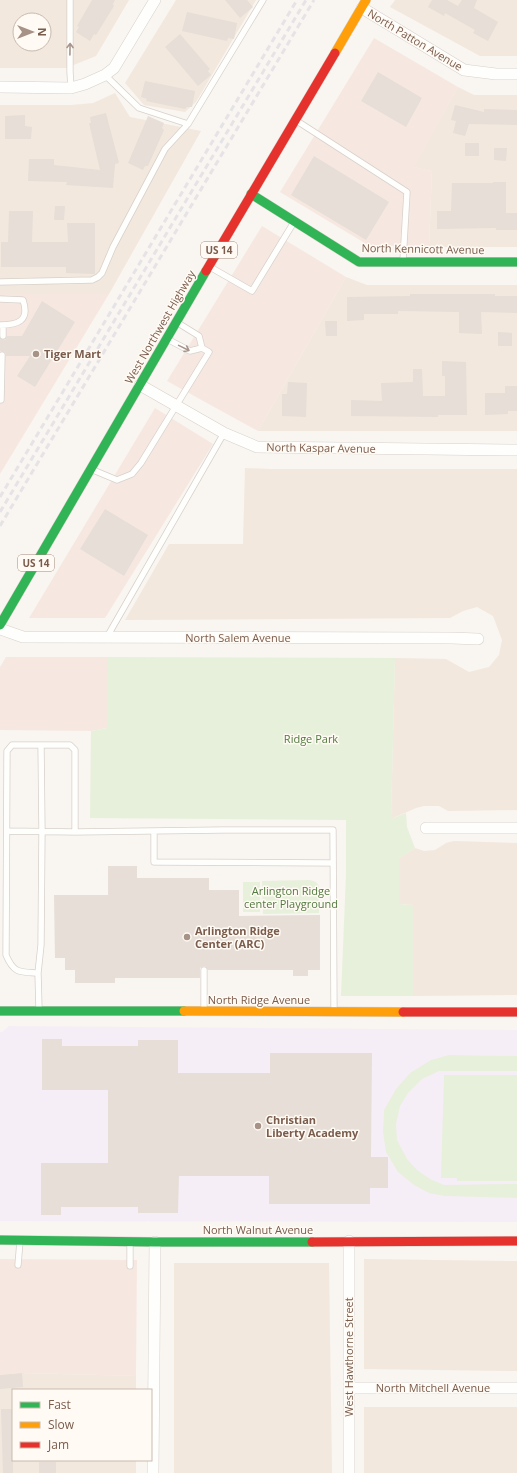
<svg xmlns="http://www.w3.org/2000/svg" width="517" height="1473" viewBox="0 0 517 1473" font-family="'Open Sans',sans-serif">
<rect width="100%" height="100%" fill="#f9f5f0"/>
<path fill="#f2e8de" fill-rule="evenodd" d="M0 0H129L96 56 66 68H0ZM20 20H44V44H20Z
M176 0H256L196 102 185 112 144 105 125 83Z
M395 0H517V56H480L390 7Z
M458 87 474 95H517V247H429L432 171 413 167Z
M115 93 130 117 201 131 109 294H0V105H71L93 103Z
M346 277 367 285H517V431H258Z
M245 468 270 469H517V810L448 811 439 806H424L416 808 391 819 395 658 446 659 469 672 489 667 499 655 502 640 493 616 477 607 463 611 450 618 125 620 169 544H243Z
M454 841 517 843V995L413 996V905L399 904V858L415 848 424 851 435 850 446 843Z
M364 1259 517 1261V1371L364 1369Z
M174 1263H329L332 1473H174Z
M22 1373 136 1376V1390H13V1460H136V1473H0V1375Z
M364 1407H517V1473H364Z"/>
<path fill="#f6e8e1" d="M374 38 458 87 414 167 432 171 429 247 368 245 280 192Z
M262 226 346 277 258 431 167 381Z
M0 294H109L0 474Z
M155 408 213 444 105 618H29Z
M6 657H107V728L91 731 0 730V667Z
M0 1259 137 1260 136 1376 22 1373 0 1375Z"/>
<path fill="#f6eef6" d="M9 1026 517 1030V1222L0 1221V1032H2Z"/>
<path fill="#e7f0db" d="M107 657 395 658 391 819 406 813 407 827 415 848 399 858V904L413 905V996H341L346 875V820L90 818 91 731 107 728Z
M310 880 316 882 319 886V913L263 914 262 881Z
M243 882H260V912H243Z
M449 1055 517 1056V1071H439L422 1079 408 1093 400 1106 396 1124 397 1140 407 1159 417 1170 430 1179 444 1185 517 1184V1198L445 1196 429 1193 414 1185 398 1172 386 1152 383 1132 384 1110 396 1089 410 1073 431 1060Z
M444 1075H517V1181H457V1178H441Z"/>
<path fill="#e6ded7" d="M92 0H115L113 4 114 6 96 35 94 34 90 41 76 32 79 27 77 26Z
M225 0H247L253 7 240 18Z
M432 0H447L458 6 462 0H477L474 8 498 22 488 41 473 33 475 30 445 13 444 16 428 7Z
M187 12 237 23 234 39 228 38 227 41 182 31Z
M180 34 210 69 208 71 211 75 198 86 165 47Z
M378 72 422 98 406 127 361 101Z
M145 81 195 91 192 107H187L185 109 146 101 147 99 141 97Z
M455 105 484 112V109L517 110V125L469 124 465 136 453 133 456 121 451 120Z
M106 113 119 163 115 164 113 188 66 185 67 182 28 181 29 159H54V165L100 170 89 123H91L90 117Z
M25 115V126L32 127 31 139H5V116Z
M148 116 164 123 162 128 164 130 148 166H145L143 170 128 163Z
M465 143H479V156H465Z
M494 148H507L506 161 494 160Z
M314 156 389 202 366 240 291 195Z
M493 182H506V213H517V230H496V228L437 229V211H451L452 183H493Z
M55 206H65L64 220H54Z
M9 211H33L32 242H68L67 223H95V274L66 273V267H1V242H8Z
M410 294H495V296H517V313L481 312 482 334 459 333V312L398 311V314H364V320L347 321V297L410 296Z
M42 301 75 322 35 387 17 376 30 356H6L5 352 0 351V339L5 340 7 336H22Z
M325 321H337V336H326Z
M498 332 512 333V346H498Z
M442 361 466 362 467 415H438V417L351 416V400L382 401 381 383 413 382V369H422L423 396H445V376H442Z
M288 382 307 383 306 417 282 416V394H287Z
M505 386H517V411H508V414L485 415V393H505Z
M105 509 148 535 124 576 80 549Z
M108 866H137V878H209V890H239V916L320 915V970H308V976H293V970H208L206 967 204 966 200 968V978H115V983H75V970H65V958H55L54 895H108Z
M42 1039H62V1046H138V1040H178V1073H270V1053H372L371 1157H388V1188H370V1204H269V1176H179L178 1213H138V1207H61V1215H41V1163H108V1090H42Z
M22 1373 23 1387 0 1389V1375Z
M1 1409H13V1473H3Z
M39 1462H56V1473H39Z"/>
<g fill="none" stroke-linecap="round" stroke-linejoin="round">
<g stroke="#d7d1cb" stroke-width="7">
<path id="lane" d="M70 0V72L71 88
M105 75 139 108 188 124 263 0
M297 121 407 192 403 260
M210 267 252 291 294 222
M0 282 92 280 98 277 102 273 113 247 165 149 188 124
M0 299 23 300C30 321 18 325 0 325
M178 323 199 336 202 348
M3 325V336
M0 400H1L2 355
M93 470 117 480 132 474 141 463 209 352 202 348 190 351 169 340
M107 637 224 433
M7 831 75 832V750L70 745H41
M154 831V862L333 863
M75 832 223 830H333L334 1011
M38 973C20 972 14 974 6 955L7 751 12 745H41L42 831 41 945 38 973 39 1009
M204 1009V970
M18 1265 20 1241
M130 1266V1243"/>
</g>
<g stroke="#d7d1cb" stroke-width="12">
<path id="street" d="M362 8 464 70 496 74H517
M0 87 71 88 85 84 105 75 114 68 155 0
M140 385 224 433 257 447 517 450
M0 629 23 637 451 638 478 639
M426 828H517
M349 1388H517
M153 1473 155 1242
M349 1473V1241"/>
</g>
<g stroke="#d9d2cb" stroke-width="10">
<path id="fast" d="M251 194 359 262H517
M0 625 206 271
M0 1011H184
M0 1240 155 1242H312"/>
</g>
<g stroke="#d9d2cb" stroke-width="10">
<path id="slow" d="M335 53 366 0
M184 1011 403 1012"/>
</g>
<g stroke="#d9d2cb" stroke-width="10">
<path id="jam" d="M206 271 335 53
M403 1012H517
M312 1242 517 1241"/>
</g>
<use href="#lane" stroke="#fefefd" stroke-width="5.5"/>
<use href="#street" stroke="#fefefd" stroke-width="11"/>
<use href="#fast" stroke="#30b455" stroke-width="9"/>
<use href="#slow" stroke="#ff9f0a" stroke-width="9"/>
<use href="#jam" stroke="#e5322d" stroke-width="9"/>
<path stroke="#e6e3e7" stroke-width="3" stroke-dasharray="6 4" stroke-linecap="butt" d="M0 497 297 0
M0 512 306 0
M0 526 314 0"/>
</g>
<defs><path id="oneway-shaft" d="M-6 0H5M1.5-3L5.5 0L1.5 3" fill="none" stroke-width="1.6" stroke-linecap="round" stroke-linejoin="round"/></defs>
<g stroke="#a8958b">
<use href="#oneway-shaft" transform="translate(70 49) rotate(-89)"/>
<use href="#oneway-shaft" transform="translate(184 348) rotate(26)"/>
</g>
<g fill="#a69286" stroke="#fffaf3" stroke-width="1.5">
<circle cx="36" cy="354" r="4"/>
<circle cx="187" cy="937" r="4"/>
<circle cx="258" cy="1126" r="4"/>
</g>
<g text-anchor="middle" stroke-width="3" stroke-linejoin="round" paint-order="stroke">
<g fill="#fffaf3" stroke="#a28b7f" stroke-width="1">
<rect x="201" y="242" width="36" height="16" rx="3"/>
<rect x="18" y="555" width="36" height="16" rx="3"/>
</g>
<g font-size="10" font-weight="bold" fill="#7a5c4d">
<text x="219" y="254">US 14</text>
<text x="36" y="567">US 14</text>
</g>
<g font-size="11" fill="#7a5c4d" stroke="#fffaf3">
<text transform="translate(415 40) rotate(31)" y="4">North Patton Avenue</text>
<text transform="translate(423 249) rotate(1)" y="4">North Kennicott Avenue</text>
<text transform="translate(160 327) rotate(-60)" y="4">West Northwest Highway</text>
<text transform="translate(321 448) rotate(1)" y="4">North Kaspar Avenue</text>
<text x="238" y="642">North Salem Avenue</text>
<text x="259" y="1004">North Ridge Avenue</text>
<text x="258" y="1234">North Walnut Avenue</text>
<text transform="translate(349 1357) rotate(-90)" y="4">West Hawthorne Street</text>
<text x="433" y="1392">North Mitchell Avenue</text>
</g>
<g font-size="11" font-weight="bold" fill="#7a5c4d" stroke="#fffaf3" text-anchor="start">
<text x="44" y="358">Tiger Mart</text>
<text x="195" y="935">Arlington Ridge<tspan x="195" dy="13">Center (ARC)</tspan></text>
<text x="266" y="1124">Christian<tspan x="266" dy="13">Liberty Academy</tspan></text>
</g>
<g font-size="11" fill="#537a41" stroke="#fffaf3">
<text x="311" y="743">Ridge Park</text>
<text x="291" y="895">Arlington Ridge<tspan x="291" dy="13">center Playground</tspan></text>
</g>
</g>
<rect x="12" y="1389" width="140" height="72" fill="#fffaf3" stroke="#cabbb1"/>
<rect x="20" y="1402" width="20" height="6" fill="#30b455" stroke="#cabbb1"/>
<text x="48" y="1409" font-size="12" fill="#7a5c4d">Fast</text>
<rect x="20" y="1422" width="20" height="6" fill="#ff9f0a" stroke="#cabbb1"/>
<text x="48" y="1429" font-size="12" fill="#7a5c4d">Slow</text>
<rect x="20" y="1442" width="20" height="6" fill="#e5322d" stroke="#cabbb1"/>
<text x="48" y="1449" font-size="12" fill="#7a5c4d">Jam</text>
<g transform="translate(32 32) rotate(90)"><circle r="19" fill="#fffaf3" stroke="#cabbb1"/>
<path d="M0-3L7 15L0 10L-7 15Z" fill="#a69286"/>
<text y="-6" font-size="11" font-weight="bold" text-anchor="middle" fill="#7a5c4d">N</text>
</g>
</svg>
